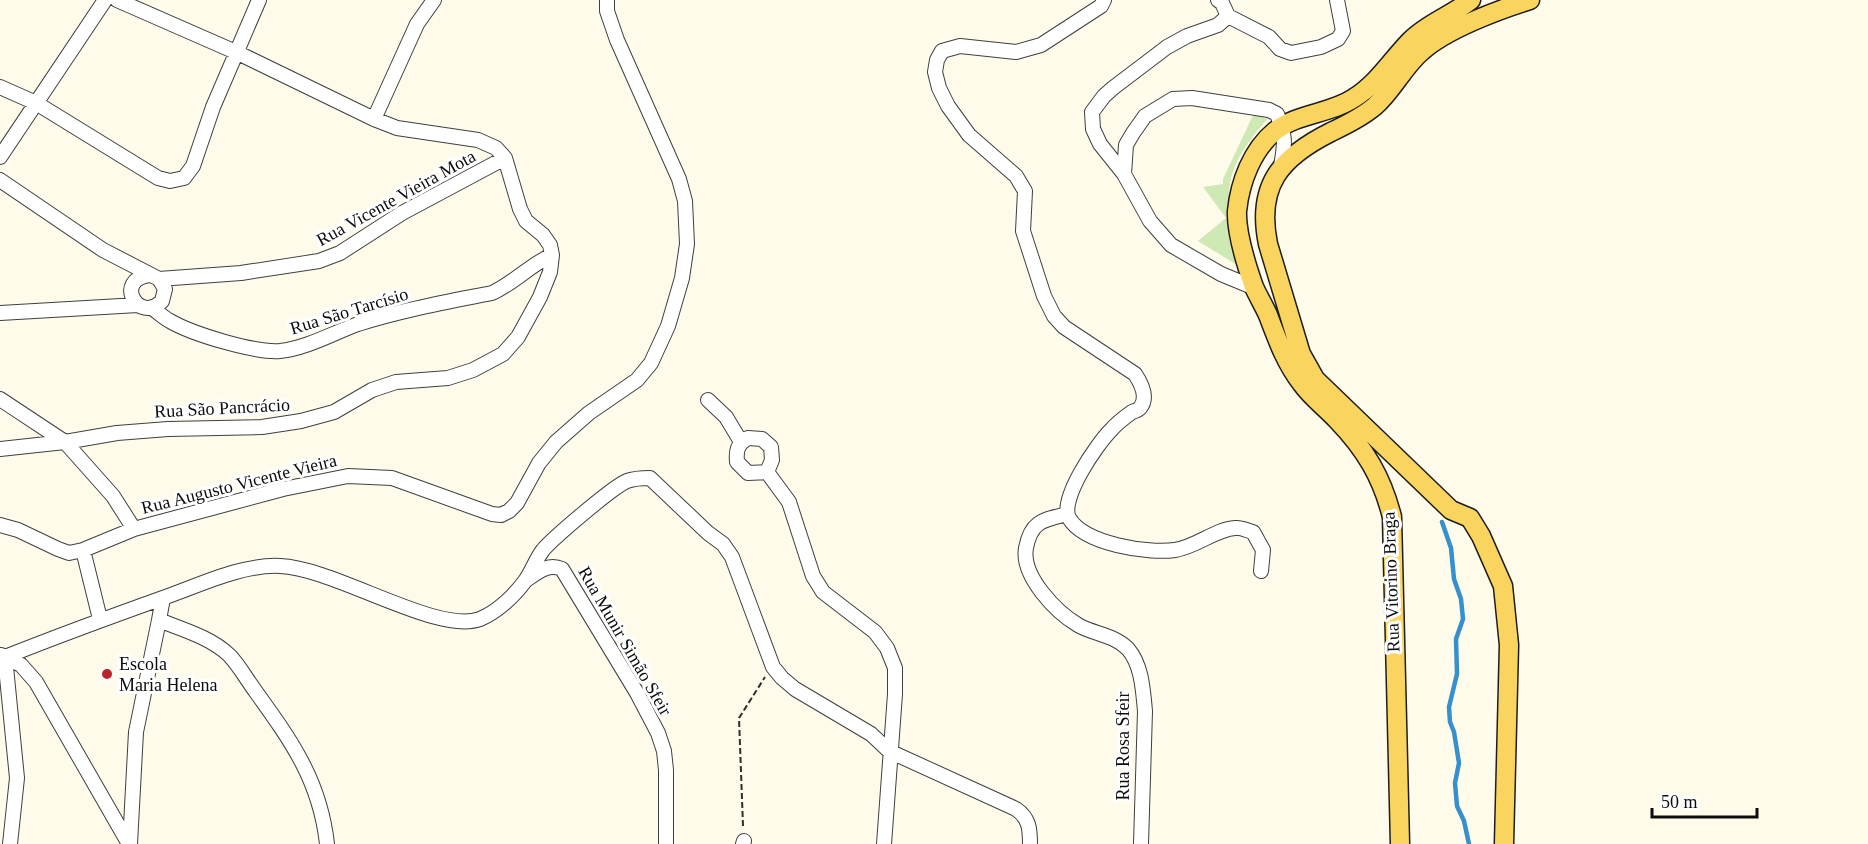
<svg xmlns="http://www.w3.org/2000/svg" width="1868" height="844" viewBox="0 0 1868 844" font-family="Georgia,serif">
<rect width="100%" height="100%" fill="#fffbea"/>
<path fill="#cfe9b5" d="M1254 113 1268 118C1218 176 1225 193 1241 263L1237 265 1198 241 1226 218 1203 187 1223 184V179Z"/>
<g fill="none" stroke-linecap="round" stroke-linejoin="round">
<path stroke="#3690cd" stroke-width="4.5" d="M1442 522 1451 548 1454 579 1461 599 1463 619 1456 639 1457 674 1449 707 1450 722 1454 732 1459 763 1455 783 1457 806 1464 821 1469 844"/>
<g stroke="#3f3f3f" stroke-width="16">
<path id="minor" d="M1104 0 1101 6 1041 45 1016 52 960 46 942 51 937 60 935 72 939 88 948 106 969 135 1016 176 1025 191 1023 231 1044 296 1054 316 1064 327 1135 374C1141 383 1149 397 1140 408 1138 410 1135 411 1132 412 1125 417 1117 423 1111 430 1097 444 1059 499 1069 518 1084 544 1148 554 1175 550 1196 547 1216 529 1235 528 1241 527 1248 531 1253 532L1263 550 1261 571
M1218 0 1222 3 1228 16
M1228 16 1218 25 1187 36 1167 47 1113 88 1104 96 1092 112 1093 129 1100 144 1124 174 1150 221 1171 245 1221 274 1255 288
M1228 16 1269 37 1280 49 1291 53 1321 47 1338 39 1343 31 1337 0
M0 87 36 103 158 178 170 181 184 178 193 166 213 107 259 0
M374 119 417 24 434 0
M0 157 105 0
M1124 174 1126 145 1133 133 1145 116 1173 99 1192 98 1269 110 1277 114C1286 136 1285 144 1281 166
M0 180 103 250 159 279 165 289 162 301C138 325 113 279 150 275
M159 279 241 273 319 261 340 253 402 213 505 158
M152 308C158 312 164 318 170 321 192 334 255 353 280 351 307 348 333 333 358 324 402 310 447 302 492 293 514 283 530 265 552 255
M0 313 138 305
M0 399 65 442 113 496 134 529
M708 400 726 417 741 442
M748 438 762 439 771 447 772 460 767 472 748 473 737 462C736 451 737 444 748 438Z
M0 449 65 442 117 433 168 429 262 427 301 421 334 412 372 390 396 382 448 378 473 370 503 354 518 337 540 297 550 272 552 255 550 245 543 235 526 221 520 209 505 158 496 148 478 140 397 128 374 119 238 53 117 0
M767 472 789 502 813 576 823 592 875 632 887 648 895 668V694L884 844
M1067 514C1043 520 1031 521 1026 548 1021 576 1056 612 1078 625 1093 634 1115 635 1128 649 1142 665 1143 691 1145 711L1141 844
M0 525 18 530 58 549 69 553 83 550 134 529 283 489 348 476 392 478 492 514 501 515 509 511 517 503 539 463 556 442 589 413 637 380 651 363 668 326 682 278 687 244 685 201 679 179 617 40 607 11V0
M83 550 100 619
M526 580C538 572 548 563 562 569L637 693 658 733 664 751 666 770V844
M163 598 159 620C183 630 210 637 229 655 239 665 247 680 256 692 292 742 320 781 327 844
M1 655 21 665 36 682 129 844
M5 657C60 635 115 615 171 595 204 583 245 564 280 566 335 568 437 635 480 619 497 612 514 596 525 581 532 571 536 559 543 550 553 538 614 486 627 481 635 478 642 478 650 478L708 533 723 544 732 557 773 667 782 678 795 689 871 734 889 751 1016 809C1029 818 1030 828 1030 844
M5 657 17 778 10 844
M130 844 136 732 159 620
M743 844 744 841"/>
</g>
<g stroke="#1d1d1d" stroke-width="21">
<path id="major" d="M1400 844 1392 517C1382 477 1365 449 1337 420 1326 408 1311 397 1302 384 1286 364 1277 339 1268 315 1264 306 1258 296 1254 287 1247 267 1236 232 1237 211 1240 182 1252 150 1275 131 1298 113 1330 114 1354 98 1378 83 1392 59 1411 40 1428 23 1452 15 1471 0
M1504 844 1509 645 1503 586 1481 536 1470 518 1451 510 1315 379 1301 354 1268 244C1256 185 1281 157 1331 132 1346 125 1362 117 1375 106 1393 90 1404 66 1422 51 1447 29 1498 10 1530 0"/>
</g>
<path stroke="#2e2e2e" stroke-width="2" stroke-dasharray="6 3" stroke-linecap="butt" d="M743 826 739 718 765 677"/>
<use href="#minor" stroke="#fff" stroke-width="14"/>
<use href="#major" stroke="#f9d560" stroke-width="18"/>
</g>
<circle fill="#bb242a" stroke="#fff" stroke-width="2" cx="107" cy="674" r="6"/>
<g text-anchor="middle" stroke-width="6" stroke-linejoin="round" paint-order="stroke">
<g font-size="18" fill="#0c0c0c" stroke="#fff">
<text transform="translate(396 198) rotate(-29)" y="6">Rua Vicente Vieira Mota</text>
<text transform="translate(349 311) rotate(-17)" y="6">Rua São Tarcísio</text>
<text transform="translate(222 408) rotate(-3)" y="6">Rua São Pancrácio</text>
<text transform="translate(239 484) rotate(-14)" y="6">Rua Augusto Vicente Vieira</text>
<text transform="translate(1391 582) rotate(-92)" y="6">Rua Vitorino Braga</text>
<text transform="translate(625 641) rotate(60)" y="6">Rua Munir Simão Sfeir</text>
<text transform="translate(1123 746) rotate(-90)" y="6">Rua Rosa Sfeir</text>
</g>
<g font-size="18" fill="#0c0c0c" stroke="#fff" text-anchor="start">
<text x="119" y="670">Escola<tspan x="119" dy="21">Maria Helena</tspan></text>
</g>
</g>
<path d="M1652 808v9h105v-9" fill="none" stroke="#0c0c0c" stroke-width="3"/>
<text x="1661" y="808" font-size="18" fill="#0c0c0c" stroke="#ffffff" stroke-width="4.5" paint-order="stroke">50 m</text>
</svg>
